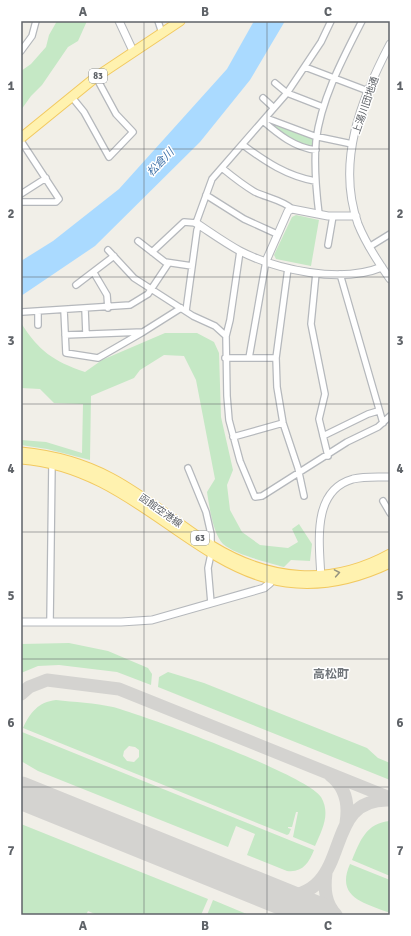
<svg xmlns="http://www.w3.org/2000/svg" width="411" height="936" viewBox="0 0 411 936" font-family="Signika,'Noto Sans JP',sans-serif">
<rect width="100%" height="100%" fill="#f1efe8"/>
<path fill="#c5e8c5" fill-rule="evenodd" d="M57 21H87L78 41 68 47 42 85 31 96 21 110V71L31 64 46 47 49 35Z
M271 122 313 139V145C303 150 278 131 270 124Z
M296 215 319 220 311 266 276 259 274 255 292 217Z
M21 323C39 351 53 361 85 372L102 360 165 333H197L214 342 219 353 221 417 233 470 227 485 230 510 242 532 260 545 288 548 298 542 292 529 299 524 312 544 310 561 291 560 284 567C267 562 236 555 223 544 213 534 209 505 207 492L215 479 196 380 184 356 164 355 140 370 134 378 91 396 90 460 47 449 21 445V440L46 442 82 453 83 404 54 403 40 389 21 388Z
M69 643 108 651 148 668 152 674 151 685 117 672 59 665 38 666 21 673V644Z
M168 672 204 683 367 748 378 758 390 763V780L158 687 159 677Z
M56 700C74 702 95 703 113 707 146 716 307 775 321 797 331 814 322 830 315 846L293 837 298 812H296L292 827H288V828L291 829 289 834 287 835 23 728C30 713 38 702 56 700ZM129 746 135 747 139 750V757L134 762 127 761 123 756 124 751Z
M22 732 314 850C309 863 302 873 287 871L247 855 255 834 236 826 228 847 38 771 21 761Z
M390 821V876L352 860C360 841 366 823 390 821Z
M21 824 208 899 201 915H97L88 911 86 915H21Z
M350 864 390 880V913C365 903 335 898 350 864Z
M213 900 249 915H207Z"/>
<path fill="#aadaff" d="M254 21H285L250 80 200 142 95 246 21 296V261L53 241 119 189 227 69Z"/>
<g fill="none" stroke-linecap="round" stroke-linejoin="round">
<path stroke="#d4d3d0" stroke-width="13" d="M21 694 29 687 47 680 119 689 390 798
M330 775C346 787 349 805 346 823
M326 873C324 889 325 903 336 915
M278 897C358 897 317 797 390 800"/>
<path stroke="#d4d3d0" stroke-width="33" d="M21 793 323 915"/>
<g stroke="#b5b8bc" stroke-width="8">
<path id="minor" d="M158 21 162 33
M21 51 32 36 36 21
M305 67 368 91
M275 83 287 93 323 107
M71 96 84 112 109 157 133 132 116 114 96 77
M263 98 274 108
M266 118 314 136 352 144
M263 121C278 134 295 148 316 150
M21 141 59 199 56 202H21
M243 145C266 162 287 176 315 181
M222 168C233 177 243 185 255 192 265 197 285 201 292 209
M21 194 46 178
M206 195 244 219 277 234
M319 214C316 190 314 165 316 141 321 99 343 58 362 21
M138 241 165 262 192 266
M328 245 333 216
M369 247 390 234
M108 250 134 278 193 316 215 326 226 336 227 396 229 420 240 461 255 497 262 496 347 442 378 427 390 416
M152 252 184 222 196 223 212 179 287 93 321 42 331 21
M288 268 276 358 277 387 283 423 298 468 304 496
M94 273 107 295 108 308
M316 273 311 324 325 394 319 419 328 456
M340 274 383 423
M76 285 114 256
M85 309 86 334
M64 310 66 353 98 358 143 332
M38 311V325
M186 311 197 230 199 225
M22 312 130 305 148 294 168 264
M65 335 143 332 181 308
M226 336 230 320 240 251
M225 358H276
M249 358 266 261
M323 436 368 414 378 411
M233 437 283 423
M188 468 206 512 211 534V554L208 568 211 603
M383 501 390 513
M50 622 52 463"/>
</g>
<g stroke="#b5b8bc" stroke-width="9">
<path id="tertiary" d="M119 21 133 51
M390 44C361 99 336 162 358 224 366 244 378 262 390 279
M196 223C210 232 225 243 240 251 277 270 341 284 382 267
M266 261 288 211 292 209 328 216H356
M321 580C320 546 310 491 353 479 365 476 378 477 390 477
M21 622H121L152 620 264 588 270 583"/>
</g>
<g stroke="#f2c960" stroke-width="11">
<path id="primary" d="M21 138 96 77 180 21
M21 452C52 455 83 463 111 478 147 497 177 524 212 546 269 581 330 587 390 554
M21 459C168 470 224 642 390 563"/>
</g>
<use href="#minor" stroke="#fff" stroke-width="5.5"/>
<use href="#tertiary" stroke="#fff" stroke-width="7"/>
<use href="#primary" stroke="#fff2af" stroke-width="9"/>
</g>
<defs><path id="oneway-chevron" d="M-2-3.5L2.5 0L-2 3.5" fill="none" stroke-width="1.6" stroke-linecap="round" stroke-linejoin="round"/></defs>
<use stroke="#979581" href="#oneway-chevron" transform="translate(337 573) rotate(-10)"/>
<path fill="none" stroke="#5f6368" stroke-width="1" stroke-opacity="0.55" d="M144 21V915M267 21V915M21 149H390M21 277H390M21 404H390M21 532H390M21 659H390M21 787H390"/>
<g text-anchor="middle" stroke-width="3" stroke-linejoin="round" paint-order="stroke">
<g fill="#fff" stroke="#8f9295" stroke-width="1">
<rect x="89" y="69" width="18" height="14" rx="3"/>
<rect x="191" y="531" width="18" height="14" rx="3"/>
</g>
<g font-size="9" font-weight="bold" fill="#5f6368">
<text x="98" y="79">83</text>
<text x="200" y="541">63</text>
</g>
<g font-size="10" fill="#5f6368" stroke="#fff">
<text transform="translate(365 105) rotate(-71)" y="4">上湯川団地通</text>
<text transform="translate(161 510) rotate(35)" y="4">函館空港線</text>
</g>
<g font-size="11" font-style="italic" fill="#4174aa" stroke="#fff">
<text transform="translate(160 162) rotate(-46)" y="4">松倉川</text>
</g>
<g font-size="12" font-weight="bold" fill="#70757a" stroke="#fff">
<text x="331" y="678">高松町</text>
</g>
</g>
<rect width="411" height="936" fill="none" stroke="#ffffff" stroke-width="44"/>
<rect x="22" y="22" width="367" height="892" fill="none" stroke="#5f6368" stroke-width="1.5"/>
<g font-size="13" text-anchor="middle" font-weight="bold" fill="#5f6368">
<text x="83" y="16">A</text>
<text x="205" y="16">B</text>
<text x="328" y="16">C</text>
<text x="11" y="90">1</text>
<text x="400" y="90">1</text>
<text x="11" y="218">2</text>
<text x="400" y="218">2</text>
<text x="11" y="345">3</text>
<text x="400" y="345">3</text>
<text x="11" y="473">4</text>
<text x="400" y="473">4</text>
<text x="11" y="600">5</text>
<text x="400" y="600">5</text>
<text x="11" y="727">6</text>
<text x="400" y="727">6</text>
<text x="11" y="855">7</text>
<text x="400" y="855">7</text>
<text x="83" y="930">A</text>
<text x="205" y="930">B</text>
<text x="328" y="930">C</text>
</g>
</svg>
